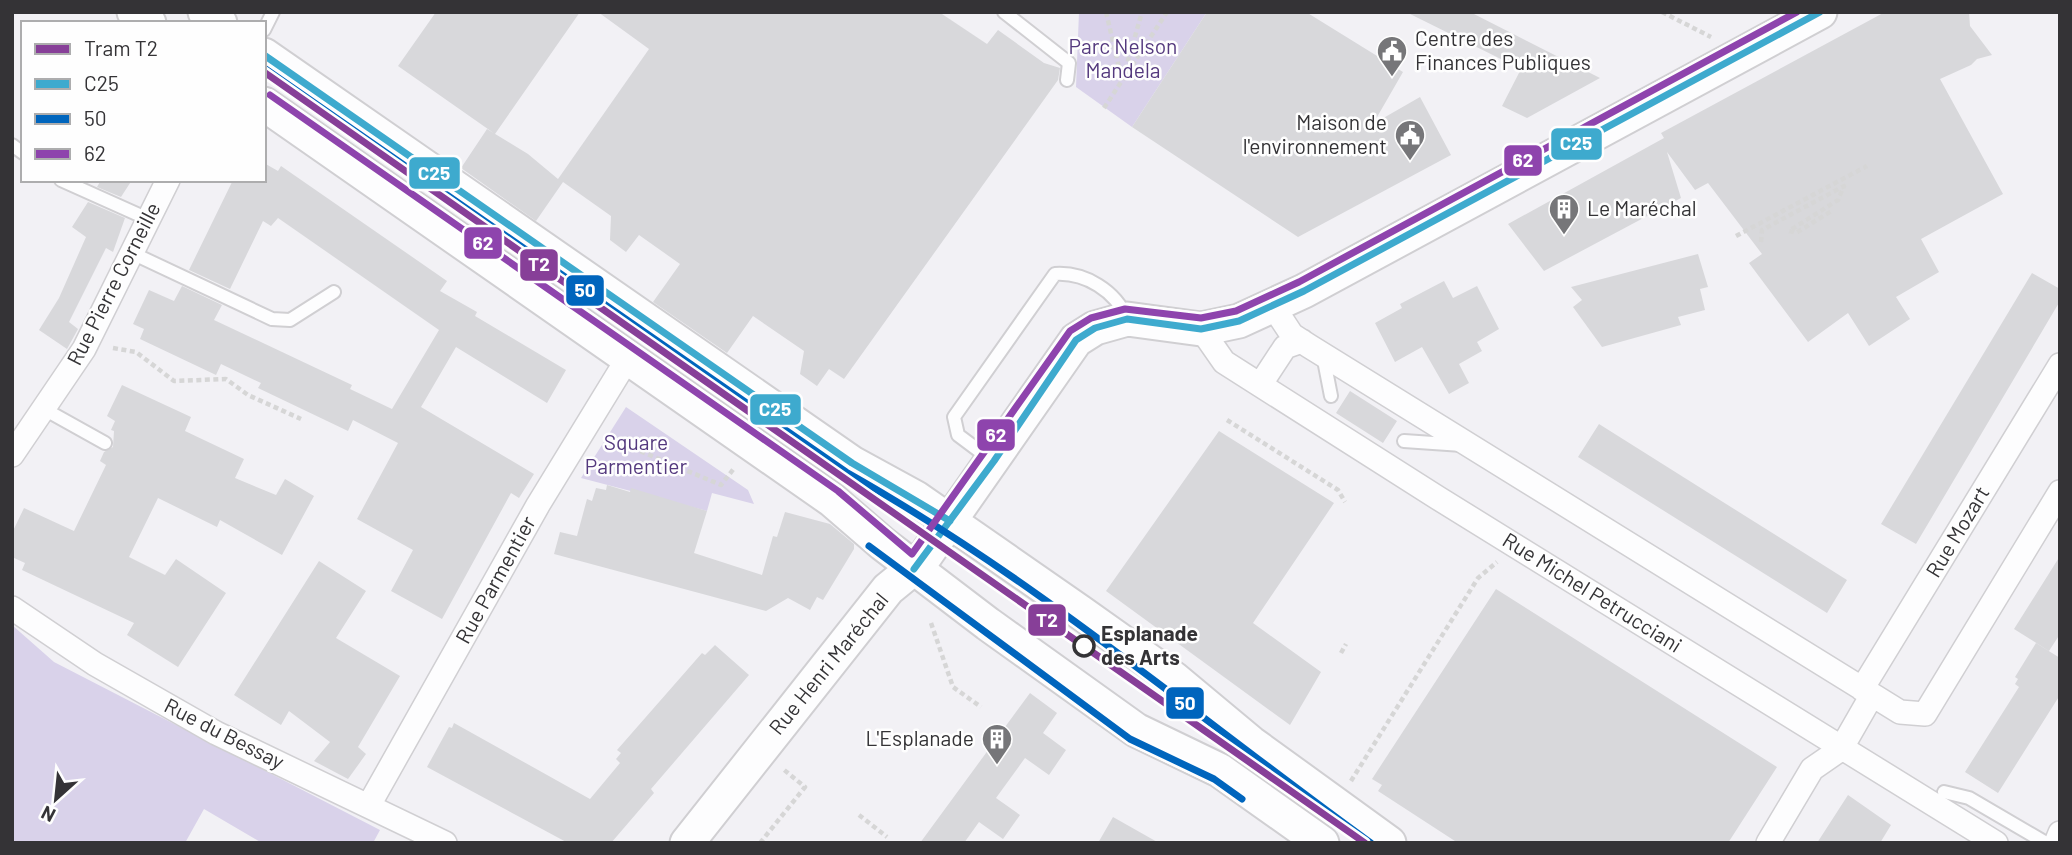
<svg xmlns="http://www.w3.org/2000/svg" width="2072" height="855" viewBox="0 0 2072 855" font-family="Barlow,sans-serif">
<rect width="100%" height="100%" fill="#f2f1f5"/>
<path fill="#d9d2ea" d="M1079 12H1207L1132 127 1076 87Z
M626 407 748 490 754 504 712 493 707 511 581 478Z
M12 625 54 662 380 830 373 843H262L204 809 185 843H12Z"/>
<path fill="#d8d8db" d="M436 12H580L495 134 398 66Z
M598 12H939L987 44 998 30 1044 63 1060 68 1058 80 844 379 829 369 817 386 800 374 804 351 753 316 727 353 653 302 680 264 639 235 626 252 610 240 611 216 563 182 536 221 461 168 487 129 528 154 558 179 649 49Z
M1207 12H1306L1403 72 1373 124 1420 97 1451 155 1298 237 1132 127Z
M1406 12H1470L1600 78 1527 118 1502 106 1521 69Z
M1885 12H1969L1970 26 1992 55 1977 59 1971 65 1940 79 2003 194 1921 239 1939 272 1896 297 1910 319 1869 346 1848 313 1808 342 1749 263 1762 254 1708 183 1695 190 1667 152 1681 198 1544 271 1508 224 1664 138 1661 133Z
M264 163 278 171 281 166 447 281 440 291 477 312 475 316 566 370 547 403 456 347 421 407 534 474 519 498 511 493 442 619 391 591 413 550 357 519 398 443 353 420 348 431 258 388 261 383 221 364 216 375 140 339 144 329 133 324 149 290 174 301 182 286 222 305 214 320 352 385 350 389 392 409 439 330 278 218 271 226 263 221 230 289 189 270 233 180H264Z
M101 180H132L121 197 97 187Z
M88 202 125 218 113 252 106 248 69 322 78 329 67 349 39 330 59 298 86 237 72 227Z
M1698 254 1708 287 1700 289 1705 310 1678 317 1681 325 1602 347 1573 307 1582 300 1571 287Z
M2032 273 2060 289V301L1916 544 1881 524Z
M1444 281 1453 298 1477 286 1499 329 1477 342 1482 351 1459 364 1469 383 1449 394 1422 347 1395 362 1375 323 1402 308 1400 304Z
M122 385 191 417 185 431 244 459 235 478 276 495 285 479 314 496 282 555 220 520 217 527 158 498 129 557 165 575 176 559 226 593 178 667 127 635 134 623 22 570 25 563 12 557V533L24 508 74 531 106 465 100 461 104 452 113 447 114 431 111 430 115 421 107 416Z
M1350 391 1397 421 1383 443 1336 413Z
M1599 424 1847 580 1827 613 1578 457Z
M1219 431 1334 503 1253 623 1321 672 1290 725 1106 591Z
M607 485 630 492 631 488 707 511 694 553 762 575 773 536 777 537 785 512 830 524 854 544V549L823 600 817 597 810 610 788 598 766 611 554 554 560 532 577 536 587 499 592 501 596 488 606 490Z
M2060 556V634L2049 651 2014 629Z
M319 561 366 591 336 638 400 676 358 747 366 754 348 779 314 761 330 742 289 711 281 725 234 695Z
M1496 589 1777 767 1728 843H1458L1378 791 1382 785 1372 779Z
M2036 643 2060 658V695L1998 793 1965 772 2019 687 2015 684 2018 679 2015 677Z
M715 645 749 675 651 789 654 793 611 843H568L427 767 449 727 452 728 454 723 590 799 620 763 616 759 621 753 617 750 702 653 705 655Z
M1030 693 1057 713 1043 733 1066 750 1049 775 1025 758 996 798 1020 815 1003 839 979 822 964 843H920Z
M1848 795 1891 825 1880 843H1817Z
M1113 817 1159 843H1098Z"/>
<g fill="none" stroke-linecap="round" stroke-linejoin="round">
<g stroke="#d0cfd2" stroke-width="16">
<path id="lane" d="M1004 12 1069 63 1067 80
M264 30 273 12
M12 145 23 153
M61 180 148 219
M132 253 272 319 290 320 334 292
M1323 355 1331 396
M44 409 105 443
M1404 441 1462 445
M990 459 958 435 954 417 1055 274C1085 272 1116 291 1127 319
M1944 792 1969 798 2046 843"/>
</g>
<g stroke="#d0cfd2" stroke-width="26">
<path id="street" d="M1273 306 1292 335 1309 346 1900 712 1925 714 2060 492
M1201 329 1224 362 1438 498 1996 843
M1260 385 1285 347 1302 341
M12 455 84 349 168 180
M12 608 95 664 216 733 445 843
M1862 689 2060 365
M369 805 538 505 628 358
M1768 843 1812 769 1841 749 1872 695
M2056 843 2060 833"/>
</g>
<g stroke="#d0cfd2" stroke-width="37">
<path id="secondary" d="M134 12 149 23
M205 12 220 23
M264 55 852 463 916 498 1080 612 1173 678 1251 743 1389 843
M264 104 832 500 883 544 988 624 1136 730 1219 770 1322 843
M687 843 888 589 921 562 1076 340 1095 328 1127 319 1201 329 1239 321 1304 291 1820 12"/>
</g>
<path stroke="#d6d6d6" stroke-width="4.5" stroke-dasharray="5 3.5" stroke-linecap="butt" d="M1106 12 1122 80
M1662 12 1711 37
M1123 78 1142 12
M1104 108 1167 12
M1736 236 1867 166
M1761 242 1762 230 1844 186 1838 200 1789 231 1796 233 1833 210
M113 348 136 352 174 381 226 379 248 395 301 419
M1227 420 1338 490 1345 502
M609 438 721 485 735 467
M931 623 953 687 981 707
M1341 653 1346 644
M1351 781 1478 578 1497 562
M859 815 887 837
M760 843 805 787 783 769"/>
<use href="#lane" stroke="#fdfdfe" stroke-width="12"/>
<use href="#street" stroke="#fdfdfe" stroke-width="23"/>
<use href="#secondary" stroke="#fdfdfe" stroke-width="33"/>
<g stroke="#fefefe" stroke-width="12">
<path id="bus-1" d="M264 55 852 463 950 521
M914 569 994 461 1076 340 1095 328 1127 319 1201 329 1239 321 1304 291 1820 12"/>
</g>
<g stroke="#fefefe" stroke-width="12">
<path id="bus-2" d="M264 68 846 472C1033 577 1197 717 1371 843
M869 546 1130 739 1214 779 1242 799"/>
</g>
<g stroke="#fefefe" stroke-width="12">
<path id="bus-3" d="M270 95 838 491 912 554 1070 331 1091 318 1125 309 1201 318 1236 311 1299 282 1797 12"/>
</g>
<use href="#bus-1" stroke="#3eaace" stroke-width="7"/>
<use href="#bus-2" stroke="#0065bd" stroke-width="7"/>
<use href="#bus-3" stroke="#8e44ad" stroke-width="7"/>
<g stroke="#fefefe" stroke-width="12">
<path id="tram-1" d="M264 72 1365 843"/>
</g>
<use href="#tram-1" stroke="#873f98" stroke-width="7"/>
</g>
<defs>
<g id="civic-pin" transform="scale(1.575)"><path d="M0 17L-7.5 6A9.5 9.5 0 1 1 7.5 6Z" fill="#767679" stroke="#fefefe"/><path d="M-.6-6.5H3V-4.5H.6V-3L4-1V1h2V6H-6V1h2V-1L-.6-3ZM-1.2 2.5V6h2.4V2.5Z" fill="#fff"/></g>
<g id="building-pin" transform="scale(1.575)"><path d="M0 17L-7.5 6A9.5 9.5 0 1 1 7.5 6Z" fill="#767679" stroke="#fefefe"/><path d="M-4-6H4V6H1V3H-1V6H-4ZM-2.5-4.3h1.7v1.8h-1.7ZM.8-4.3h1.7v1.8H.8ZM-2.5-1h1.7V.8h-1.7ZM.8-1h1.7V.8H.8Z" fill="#fff"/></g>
</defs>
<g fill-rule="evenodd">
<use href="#civic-pin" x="1392" y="51"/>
<use href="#civic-pin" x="1410" y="135"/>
<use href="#building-pin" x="1564" y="209"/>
<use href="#building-pin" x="997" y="739"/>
</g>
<circle fill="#fefefe" stroke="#343336" stroke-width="3.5" cx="1084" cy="646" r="10"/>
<g text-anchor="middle" stroke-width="5" stroke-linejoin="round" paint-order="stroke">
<g font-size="21" fill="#343336" stroke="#fefefe" text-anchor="start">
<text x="1415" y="46">Centre des<tspan x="1415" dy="24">Finances Publiques</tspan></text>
<text x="1387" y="130" text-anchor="end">Maison de<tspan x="1387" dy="24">l'environnement</tspan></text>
<text x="1587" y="216">Le Maréchal</text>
<text x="974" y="746" text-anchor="end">L'Esplanade</text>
</g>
<g font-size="21" fill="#54397e" stroke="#fefefe">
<text x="1123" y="54">Parc Nelson<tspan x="1123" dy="24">Mandela</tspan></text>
<text x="636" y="450">Square<tspan x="636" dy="24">Parmentier</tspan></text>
</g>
<g font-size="21" fill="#343336" stroke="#fefefe">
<text transform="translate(114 284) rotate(-63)" y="7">Rue Pierre Corneille</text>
<text transform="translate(1958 532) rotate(-59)" y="7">Rue Mozart</text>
<text transform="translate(496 580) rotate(-61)" y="7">Rue Parmentier</text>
<text transform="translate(1592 593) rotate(32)" y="7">Rue Michel Petrucciani</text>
<text transform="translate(829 664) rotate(-51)" y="7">Rue Henri Maréchal</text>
<text transform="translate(224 734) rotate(27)" y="7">Rue du Bessay</text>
</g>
<g font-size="21" font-weight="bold" fill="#343336" stroke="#fefefe" text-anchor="start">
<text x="1101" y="641">Esplanade<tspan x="1101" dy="24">des Arts</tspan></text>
</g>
</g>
<g stroke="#fefefe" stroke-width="2.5">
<rect x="1550" y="127" width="53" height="34" rx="7" fill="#3eaace"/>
<rect x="1503" y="144" width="40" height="33" rx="7" fill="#8e44ad"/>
<rect x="408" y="156" width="53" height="34" rx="7" fill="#3eaace"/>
<rect x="463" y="226" width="40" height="34" rx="7" fill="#8e44ad"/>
<rect x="519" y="248" width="40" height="34" rx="7" fill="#873f98"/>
<rect x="565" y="274" width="40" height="33" rx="7" fill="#0065bd"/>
<rect x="749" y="393" width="53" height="33" rx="7" fill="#3eaace"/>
<rect x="976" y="418" width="40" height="34" rx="7" fill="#8e44ad"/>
<rect x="1027" y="603" width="40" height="34" rx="7" fill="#873f98"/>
<rect x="1165" y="686" width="40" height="34" rx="7" fill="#0065bd"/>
</g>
<g font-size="19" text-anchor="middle" font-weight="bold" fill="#fff">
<text x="1576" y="150">C25</text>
<text x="1523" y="167">62</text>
<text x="434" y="180">C25</text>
<text x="483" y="250">62</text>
<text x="539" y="271">T2</text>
<text x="585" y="297">50</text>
<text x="775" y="416">C25</text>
<text x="996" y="442">62</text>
<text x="1047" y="627">T2</text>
<text x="1185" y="710">50</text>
</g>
<rect width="2072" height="855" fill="none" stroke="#343336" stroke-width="28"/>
<rect x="21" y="21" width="245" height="161" fill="#fefefe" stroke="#adadae" stroke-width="2"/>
<rect x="35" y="44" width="35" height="10" fill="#873f98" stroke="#adadae" stroke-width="2"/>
<text x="84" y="56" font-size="21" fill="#343336">Tram T2</text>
<rect x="35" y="79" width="35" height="10" fill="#3eaace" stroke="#adadae" stroke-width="2"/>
<text x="84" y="91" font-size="21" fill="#343336">C25</text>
<rect x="35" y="114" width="35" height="10" fill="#0065bd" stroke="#adadae" stroke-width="2"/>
<text x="84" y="126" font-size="21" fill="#343336">50</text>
<rect x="35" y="149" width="35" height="10" fill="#8e44ad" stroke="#adadae" stroke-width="2"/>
<text x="84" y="161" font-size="21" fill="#343336">62</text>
<g transform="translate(56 799) rotate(207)" stroke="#fefefe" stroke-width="5" paint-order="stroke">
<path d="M0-5L12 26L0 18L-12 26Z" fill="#343336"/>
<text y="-10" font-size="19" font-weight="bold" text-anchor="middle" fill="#343336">N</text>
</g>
</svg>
